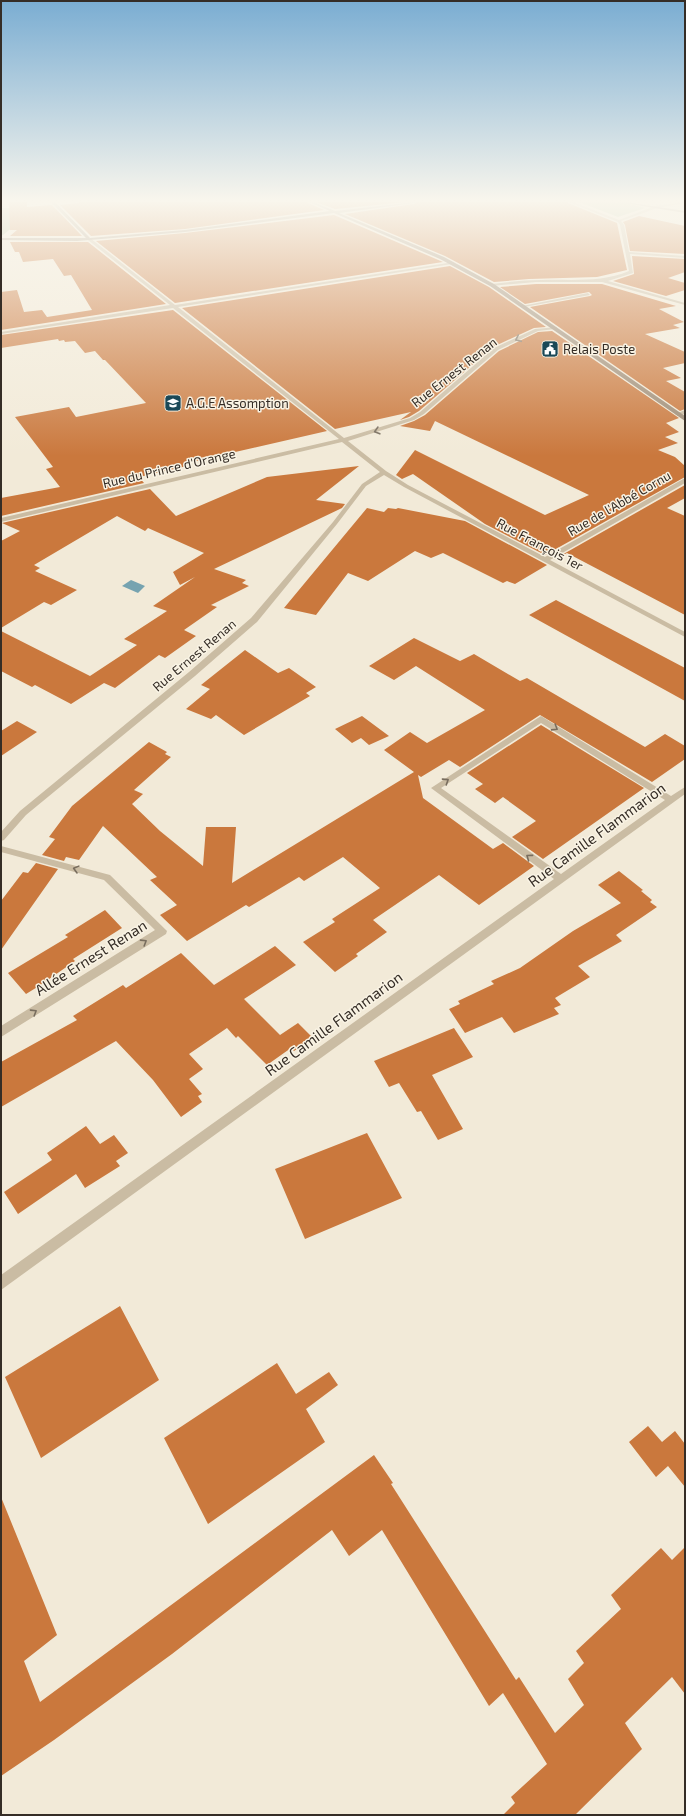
<svg xmlns="http://www.w3.org/2000/svg" width="686" height="1816" viewBox="0 0 686 1816" font-family="'Exo 2',sans-serif">
<rect width="100%" height="100%" fill="#f2ead8"/>
<path fill="#acc197" d="M579 202 626 203 645 208 618 217Z
M1 208H10L19 222 3 235H1Z"/>
<path fill="#76a3b0" d="M131 580 145 586 138 593 122 586Z"/>
<path fill="#ca783d" d="M9 202H27V207L52 205 82 236H10L17 230H10Z
M79 202H308V203L324 210 185 229 91 236 60 205 79 203Z
M316 202H406L335 209Z
M417 202H568V203L617 223 627 270 597 277 529 279 494 282 445 256 345 214 414 204Z
M334 215 443 262 175 303 96 241 185 233Z
M639 216 685 226V254L630 251 625 225 623 222Z
M10 242H88L166 304 1 330V292L17 290 24 312 42 310 47 317 92 310 71 275 64 276 53 259 23 262 19 252H15Z
M632 256 685 259V272L668 278 685 283V290L666 296 613 281 634 274Z
M450 266 489 287 546 327 534 328 493 347 419 411 409 417 400 420 411 412 335 429 182 308Z
M536 284H602L676 306 659 309 684 322 673 325 680 328 645 334 685 352V363L663 368 681 378 666 381 685 392V409L680 411 530 307 590 296 592 295 589 292 525 304 500 287Z
M173 310 327 431 187 463V466L139 477 144 483 1 516V498L60 487 46 469 53 467 15 417 69 407 76 417 146 403 105 360H103L95 351 85 353 75 341 65 342 64 340 59 341 58 339 1 348V335Z
M552 331 679 418 666 423 679 432 665 437 678 443 658 450 675 457 685 466V477L545 555 485 524 413 474 402 479 396 475 415 450 545 515 589 495 435 421 430 431 400 426 414 421 425 415 499 351 538 332Z
M359 466 316 500 345 504 342 508 214 569 246 580 242 583 249 586 211 605 217 607 184 630 196 636 165 658 159 655 115 688 104 683 71 704 35 685 32 687 1 671V631L90 676 137 645 124 639 167 611 153 606 195 577 180 585 173 572 204 553 148 528 145 531 117 516 34 565 40 568 35 571 77 590 51 605 44 602 1 628V541L20 531 2 523 150 489 176 516 267 477Z
M685 485V498L667 508 685 516V615L567 553 553 560Z
M367 508 384 512 388 508 396 509 398 508 465 521 547 565 515 584 507 581 503 583 443 553 431 558 415 551 368 581 348 573 316 615 284 608Z
M556 600 685 668V701L529 615Z
M414 638 460 661 474 654 520 681 527 678 645 747 665 734 685 746V759L652 782 540 715 460 767 449 760 421 777 418 775 423 798 493 849 503 843 534 866 479 905 439 875 373 920 387 932 356 954 358 956 335 972 303 942 335 922 332 919 380 888 343 857 304 881 299 877 249 907 246 905 187 941 160 915 177 905 150 880 157 877 103 826 79 860 66 857 64 861 42 855 55 839 49 837 72 806 149 742 167 752 165 754 171 757 134 790 143 794 132 804 160 831 203 866 206 827H236L232 883 414 772 384 750 410 732 427 743 485 710 416 666 394 680 369 666Z
M245 650 278 673 289 668 316 687 306 693 310 696 244 735 216 715 211 719 186 709 210 689 201 685Z
M362 716 389 736 369 745 361 738 352 743 335 729Z
M17 721 37 732 1 756V731Z
M541 725 644 788 543 859 512 837 536 821 503 797 495 803 475 789 483 784 467 773Z
M36 863 58 869 1 950V901L23 872 28 873Z
M619 871 643 890 641 891 652 900 650 902 657 907 616 935 622 941 578 966 590 977 555 998 561 1005 554 1008 559 1014 514 1033 502 1017 465 1033 449 1009 460 1004 458 1001 494 984 491 981 520 968 573 931 621 903 598 885Z
M105 910 122 928 73 959 75 961 39 986 26 994 8 973 68 937 65 935Z
M275 946 296 965 244 999 280 1035 298 1023 313 1038 294 1051 291 1048 267 1065 238 1036 236 1038 227 1028 189 1054 203 1069 189 1079 202 1094 198 1096 202 1102 181 1117 153 1080 116 1041 1 1107V1062L77 1020 73 1016 123 985 126 988 181 953 214 985Z
M454 1028 473 1057 432 1075 463 1129 438 1140 421 1111 417 1112 399 1083 389 1087 374 1061Z
M86 1126 100 1144 114 1135 128 1153 116 1161 120 1166 85 1188 76 1174 18 1214 4 1192 52 1160 47 1153Z
M367 1133 402 1198 305 1239 275 1169Z
M120 1306 159 1380 41 1458 5 1377Z
M277 1363 296 1394 329 1372 338 1385 306 1409 325 1442 208 1524 164 1438Z
M648 1426 662 1442 675 1431 685 1444V1487L668 1466 656 1477 629 1442Z
M374 1455 393 1483 391 1484 516 1680 519 1677 555 1733 584 1705 568 1679 584 1663 576 1651 621 1609 611 1595 661 1548 672 1560 685 1547V1694L672 1677 625 1723 642 1749 575 1815H503L515 1803 511 1797 547 1764 503 1693 489 1706 382 1530 349 1556 332 1530 172 1654 54 1740 1 1776V1497L57 1635 24 1661 40 1702Z"/>
<g fill="none" stroke-linecap="round" stroke-linejoin="round">
<path fill="#cabca3" fill-rule="evenodd" d="M569 202H573L619 220 655 206 685 202V203L657 208 621 221 624 225 629 252 685 256V258L630 254 633 273 608 281 685 303V305L602 282H536L490 286 492 284C508 282 525 280 541 280 571 279 601 283 629 271L620 225 618 222Z
M88 238H90L175 305 454 262 452 264 178 307 344 438 410 418 420 412 494 348 535 329 557 327 555 329 538 331 498 350 424 414 414 420 348 441 386 471 408 485 545 557 685 478V483L550 560 685 632V637L404 487 384 475 366 486 337 524 257 622 195 676 26 815 4 840 1 841V832L20 811 189 672 251 618 333 522 362 484 380 472 342 442 1 522V518L339 439 173 308 1 334V332L170 305 88 240Z
M588 293 590 295 524 307 522 306Z
M685 410V414L678 416 675 414Z
M541 716 671 796 685 787V794L1 1290V1275L554 879 431 788ZM541 723 665 800 561 874 441 788Z
M1 846 110 875 167 931 166 934 1 1037V1026L155 930 104 880 1 852Z"/>
<path fill="#9d8b75" fill-rule="evenodd" d="M51 202H55L90 238 185 230 330 211 309 202H313L335 211 416 202 414 203 339 213 444 257 494 284 685 416V421L490 286 440 259 334 213 185 232 77 241 1 240V238H86Z
M618 202H625L685 211V213Z"/>
</g>
<defs><path id="oneway-chevron" d="M-2-3.5L2.5 0L-2 3.5" fill="none" stroke-width="1.6" stroke-linecap="round" stroke-linejoin="round"/></defs>
<g stroke="#786d5e">
<use href="#oneway-chevron" transform="translate(518 339) rotate(155)"/>
<use href="#oneway-chevron" transform="translate(377 431) rotate(164)"/>
<use href="#oneway-chevron" transform="translate(555 728) rotate(32)"/>
<use href="#oneway-chevron" transform="translate(446 781) rotate(-33)"/>
<use href="#oneway-chevron" transform="translate(529 857) rotate(-144)"/>
<use href="#oneway-chevron" transform="translate(76 869) rotate(-165)"/>
<use href="#oneway-chevron" transform="translate(144 942) rotate(-32)"/>
<use href="#oneway-chevron" transform="translate(34 1012) rotate(-32)"/>
</g>
<linearGradient id="sky" x2="0" y2="1"><stop stop-color="#7aadd2"/><stop offset="0.44" stop-color="#f9f6ed"/><stop offset="1" stop-color="#f9f6ed" stop-opacity="0"/></linearGradient>
<rect width="686" height="456" fill="url(#sky)"/>
<defs>
<g id="civic-square" transform="scale(0.9)"><rect x="-9" y="-9" width="18" height="18" rx="4" fill="#1a4857" stroke="#f9f3e4"/><path d="M-.6-6.5H3V-4.5H.6V-3L4-1V1h2V6H-6V1h2V-1L-.6-3ZM-1.2 2.5V6h2.4V2.5Z" fill="#fff"/></g>
<g id="school-square" transform="scale(0.9)"><rect x="-9" y="-9" width="18" height="18" rx="4" fill="#1a4857" stroke="#f9f3e4"/><path d="M0-5L7-2L0 1L-7-2ZM-4 1L0 2.5L4 1V4Q0 6-4 4Z" fill="#fff"/></g>
</defs>
<g fill-rule="evenodd">
<use href="#civic-square" x="550" y="349"/>
<use href="#school-square" x="173" y="403"/>
</g>
<g text-anchor="middle" stroke-width="3" stroke-linejoin="round" paint-order="stroke">
<g font-size="13" fill="#352d26" stroke="#f9f3e4" text-anchor="start">
<text x="563" y="354">Relais Poste</text>
<text x="186" y="408">A.G.E Assomption</text>
</g>
<g font-size="13" fill="#352d26" stroke="#f9f3e4">
<text transform="translate(454 372) rotate(-38)" y="5">Rue Ernest Renan</text>
<text transform="translate(169 468) rotate(-13)" y="5">Rue du Prince d'Orange</text>
<text transform="translate(619 503) rotate(-30)" y="5">Rue de l'Abbé Cornu</text>
<text transform="translate(540 544) rotate(28)" y="5">Rue François 1er</text>
<text transform="translate(194 655) rotate(-40)" y="5">Rue Ernest Renan</text>
</g>
<g font-size="15" fill="#352d26" stroke="#f9f3e4">
<text transform="translate(597 835) rotate(-36)" y="5">Rue Camille Flammarion</text>
<text transform="translate(91 958) rotate(-32)" y="5">Allée Ernest Renan</text>
<text transform="translate(334 1024) rotate(-36)" y="5">Rue Camille Flammarion</text>
</g>
</g>
<rect width="686" height="1816" fill="none" stroke="#352d26" stroke-width="4"/>
</svg>
